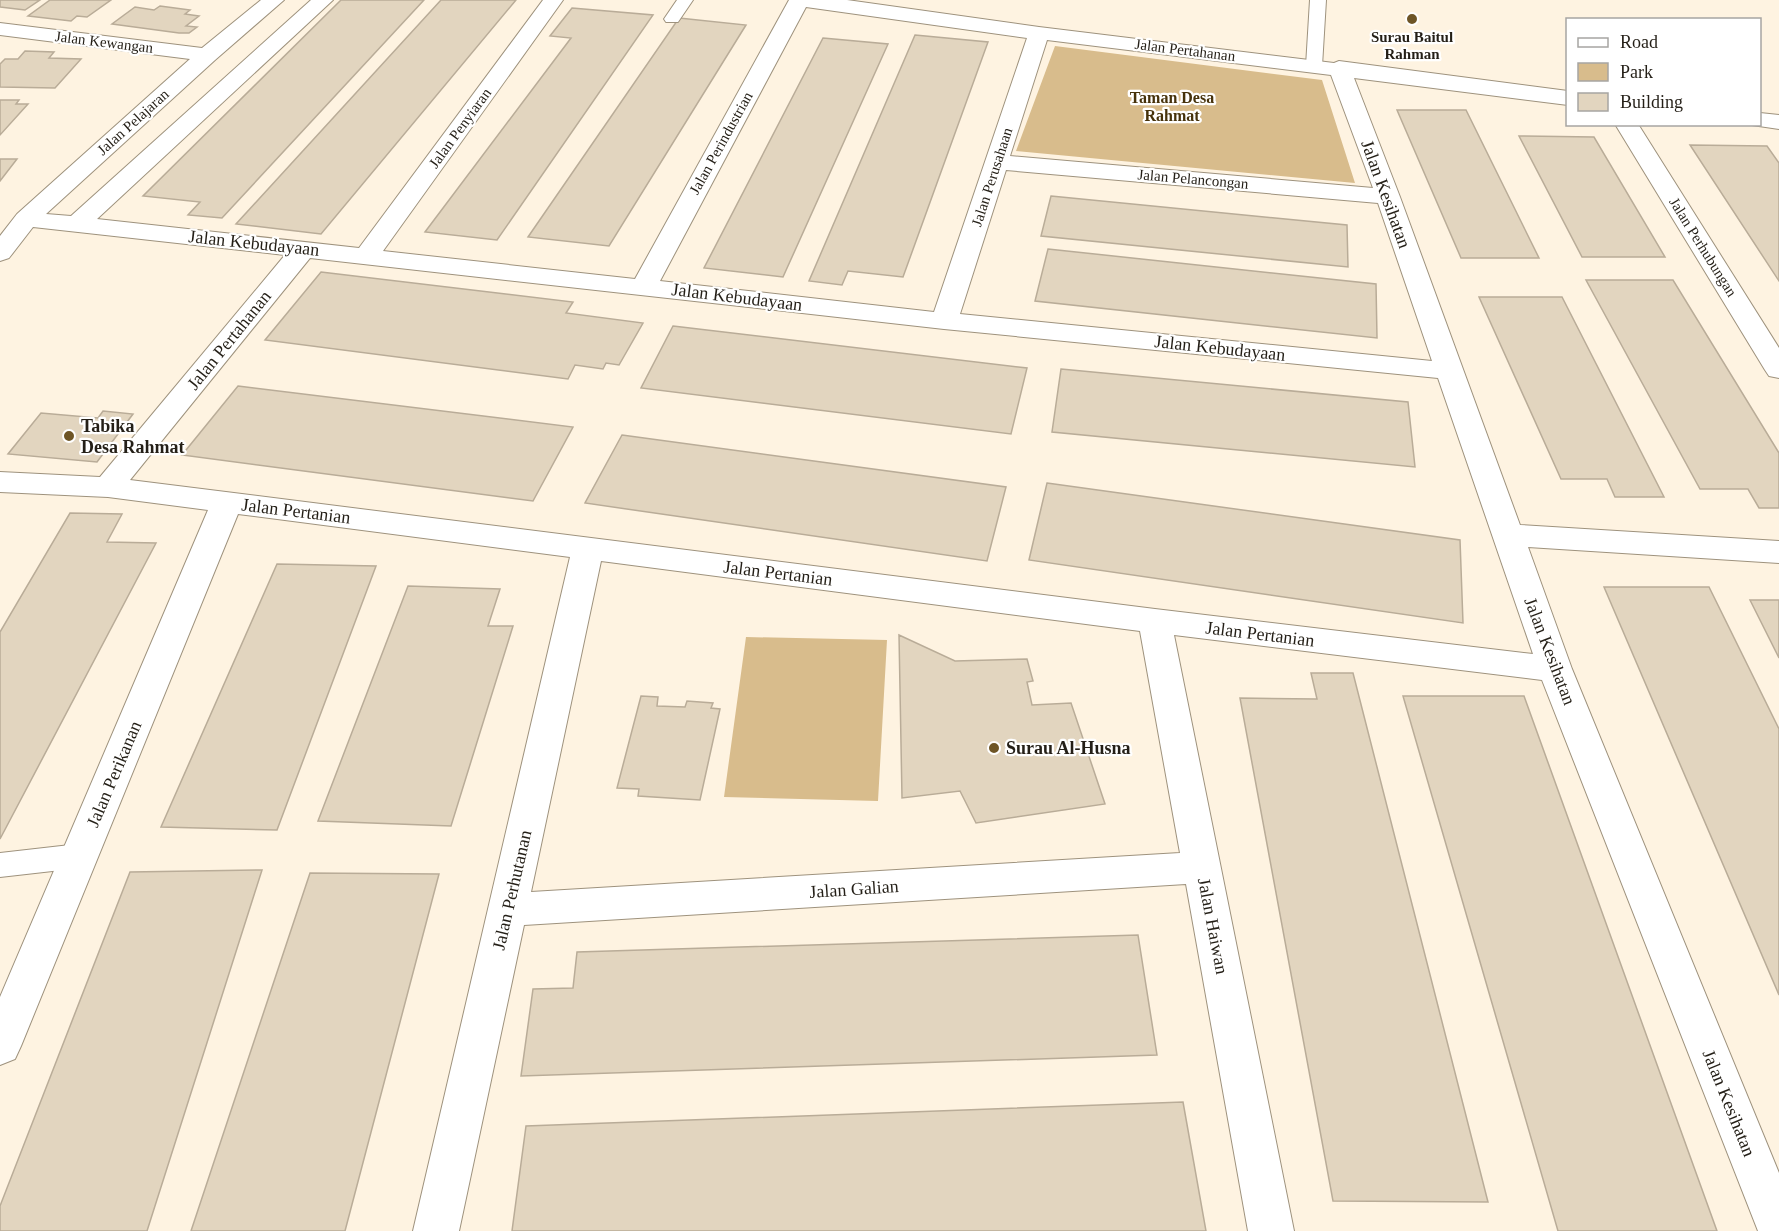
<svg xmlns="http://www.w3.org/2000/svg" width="1779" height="1231" viewBox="0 0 1779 1231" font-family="'Times New Roman',serif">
<rect width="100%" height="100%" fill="#fef3e1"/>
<path fill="#d8bc8c" d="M1055 46 1322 80 1355 183 1016 151Z
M746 637 887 640 878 801 724 797Z"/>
<path fill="#e2d5bf" stroke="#b9ac98" stroke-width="1.5" d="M0 0H40L25 10 0 7Z
M50 0H111L87 17 77 16 71 21 28 16Z
M341 0H424L222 218 188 215 200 202 143 196Z
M441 0H516L321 234 236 224Z
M160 6 190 10 185 14 199 16 186 26 197 27 189 33H179L112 24 135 7 154 10Z
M572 8 653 15 497 240 425 232 571 38 550 36Z
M679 18 746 25 609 246 528 237Z
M915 35 988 42 903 277 848 271 842 285 809 281Z
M823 38 888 44 783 277 704 268Z
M25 51 54 52 49 58 81 59 55 88 0 87V64L5 59H18Z
M0 100H19L16 104H28L0 135Z
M1397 110H1466L1539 258H1461Z
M1519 136 1594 137 1665 257H1582Z
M1690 145 1767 146 1779 163V281Z
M0 159H17L0 181Z
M1051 196 1347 225 1348 267 1041 236Z
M1048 249 1376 284 1377 338 1035 301Z
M321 272 573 302 566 313 643 323 619 365 606 363 603 369 575 365 568 379 265 340Z
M1586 280H1673L1779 453V508H1759L1748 489H1700Z
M1479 297H1562L1664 497H1615L1607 479H1561Z
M673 326 1027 368 1011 434 641 388Z
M1061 369 1408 402 1415 467 1052 432Z
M238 386 573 427 533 501 182 455Z
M103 411 133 414 97 462 8 454 41 413 98 418Z
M622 435 1006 487 987 561 585 503Z
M1047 483 1460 540 1463 623 1029 560Z
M70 513 122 514 107 542 156 543 0 839V632Z
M277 564 376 566 277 830 161 827Z
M408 586 500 589 488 626H513L451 826 318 821Z
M1604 587H1709L1779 729V995Z
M1750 600H1779V658Z
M899 635 955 661 1027 659 1033 681 1027 682 1032 705 1071 703 1105 804 976 823 960 791 902 798Z
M1311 673H1353L1488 1202 1333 1201 1240 698 1317 699Z
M641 696 658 697 657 706 685 707 687 701 713 703 711 708 720 709 700 800 638 796 639 789 617 788Z
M1403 696H1524L1717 1231H1558Z
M262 870 147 1231H0V1206L130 872Z
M310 873 439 874 345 1231H191Z
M1138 935 1157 1055 521 1076 533 989 573 988 577 952Z
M1183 1102 1206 1231H512L526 1126Z"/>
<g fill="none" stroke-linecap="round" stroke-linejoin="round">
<g stroke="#9e927d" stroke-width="2">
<path id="service" d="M677 0H693L678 22H666L664 19Z
M1310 0H1326L1322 66 1314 71 1306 66Z
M79 844 89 848 94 856 89 864 79 868 0 877V853Z"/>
</g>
<g stroke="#9e927d" stroke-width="2">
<path id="minor" d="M261 0H284L215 60 46 214 71 216 311 0H333L97 219 359 248 543 0H563L383 251 635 279 789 0H847L1039 27 1334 63 1339 61 1568 91V105L1354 78 1400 197 1520 525 1779 541V563L1528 547 1572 669 1779 1173V1231H1758L1542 680 1174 635 1294 1231H1248L1186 884 524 925 459 1231H413L570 557 238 514 21 1046 15 1059 0 1065V997L208 510 108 497 0 492V472L100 477 285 255 33 227 9 258 0 261V236L17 214 190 59 0 35V23L202 48ZM806 7 1027 38 934 312 660 281ZM1047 40 1331 75 1373 188 1010 156ZM1006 170 1378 203 1432 361 960 314ZM310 258 944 329 1438 378 1533 654 1155 609 130 480ZM601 561 1140 631 1180 853 531 892Z
M1760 113 1779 115V129L1752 125 1760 124Z
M1615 124H1638L1779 348V378L1769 376 1765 370Z"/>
</g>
<use href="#service" fill="#fff" fill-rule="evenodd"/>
<use href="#minor" fill="#fff" fill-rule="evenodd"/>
</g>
<g fill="#6e5526" stroke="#fff" stroke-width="2">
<circle cx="1412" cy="19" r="6"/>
<circle cx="69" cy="436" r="6"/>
<circle cx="994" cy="748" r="6"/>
</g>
<g text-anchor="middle" stroke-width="4.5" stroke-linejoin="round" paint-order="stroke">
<g font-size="15" font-weight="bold" fill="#241f17" stroke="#fff">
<text x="1412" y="42">Surau Baitul<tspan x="1412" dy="17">Rahman</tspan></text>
</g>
<g font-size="15" fill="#241f17" stroke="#fff">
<text transform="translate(104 42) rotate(7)" y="5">Jalan Kewangan</text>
<text transform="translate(1185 50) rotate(7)" y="5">Jalan Pertahanan</text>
<text transform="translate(133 122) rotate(-42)" y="5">Jalan Pelajaran</text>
<text transform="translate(460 128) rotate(-54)" y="5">Jalan Penyiaran</text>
<text transform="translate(721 143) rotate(-61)" y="5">Jalan Perindustrian</text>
<text transform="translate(992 177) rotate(-72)" y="5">Jalan Perusahaan</text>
<text transform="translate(1193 179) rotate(5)" y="5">Jalan Pelancongan</text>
<text transform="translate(1703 247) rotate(58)" y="5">Jalan Perhubungan</text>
</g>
<g font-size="16" font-weight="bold" fill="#46320b" stroke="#fff">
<text x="1172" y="103">Taman Desa<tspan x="1172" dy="18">Rahmat</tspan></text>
</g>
<g font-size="18" fill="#241f17" stroke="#fff">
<text transform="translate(1386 194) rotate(70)" y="6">Jalan Kesihatan</text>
<text transform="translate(254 243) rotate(6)" y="6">Jalan Kebudayaan</text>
<text transform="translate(737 297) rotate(7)" y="6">Jalan Kebudayaan</text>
<text transform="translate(229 340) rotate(-51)" y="6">Jalan Pertahanan</text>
<text transform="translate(1220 348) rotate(6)" y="6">Jalan Kebudayaan</text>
<text transform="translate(296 511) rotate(7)" y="6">Jalan Pertanian</text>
<text transform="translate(778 573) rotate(7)" y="6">Jalan Pertanian</text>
<text transform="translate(1260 634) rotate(7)" y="6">Jalan Pertanian</text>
<text transform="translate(1550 651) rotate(69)" y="6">Jalan Kesihatan</text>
<text transform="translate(114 774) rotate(-67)" y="6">Jalan Perikanan</text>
<text transform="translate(854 889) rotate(-4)" y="6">Jalan Galian</text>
<text transform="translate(512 890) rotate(-77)" y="6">Jalan Perhutanan</text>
<text transform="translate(1213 926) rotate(79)" y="6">Jalan Haiwan</text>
<text transform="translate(1729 1103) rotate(68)" y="6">Jalan Kesihatan</text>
</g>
<g font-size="18" font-weight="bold" fill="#241f17" stroke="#fff" text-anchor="start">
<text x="81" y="432">Tabika<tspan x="81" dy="21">Desa Rahmat</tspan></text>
<text x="1006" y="754">Surau Al-Husna</text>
</g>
</g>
<rect x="1566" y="18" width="195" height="108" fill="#ffffff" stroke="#a7a5a2" stroke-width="1.5"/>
<rect x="1578" y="38" width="30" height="9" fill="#ffffff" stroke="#a7a5a2" stroke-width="1.5"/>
<text x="1620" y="48" font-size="18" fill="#241f17">Road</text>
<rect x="1578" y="63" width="30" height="18" fill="#d8bc8c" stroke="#a7a5a2" stroke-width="1.5"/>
<text x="1620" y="78" font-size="18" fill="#241f17">Park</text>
<rect x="1578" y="93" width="30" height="18" fill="#e2d5bf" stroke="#a7a5a2" stroke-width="1.5"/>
<text x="1620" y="108" font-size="18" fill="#241f17">Building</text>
</svg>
